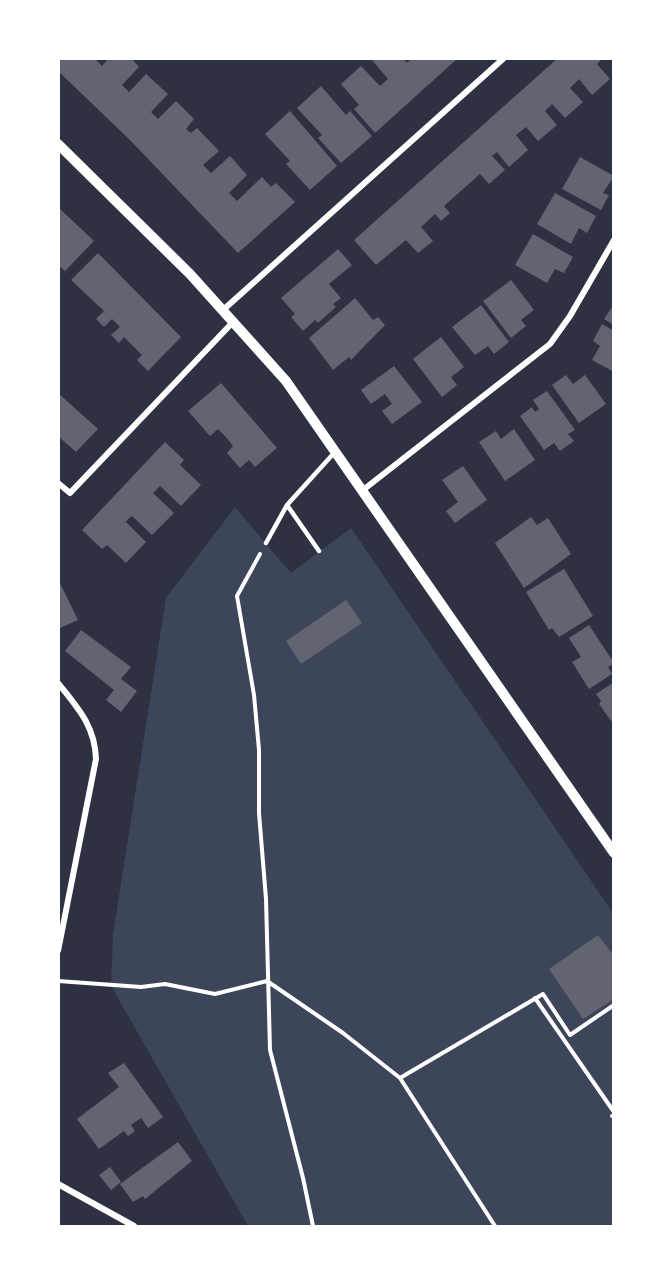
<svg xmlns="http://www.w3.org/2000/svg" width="672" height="1285" viewBox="0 0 672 1285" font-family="Mulish,sans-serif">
<rect width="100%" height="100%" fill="#2d3142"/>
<path fill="#3c4559" d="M235 507 291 573 351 528 613 913V1226H248L111 986 113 934 166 598Z"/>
<path fill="#626471" d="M58 58H94L102 66 109 58H131L139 67 122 85 129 92 146 74 168 94 151 112 158 119 176 101 194 119 186 129 191 133 197 128 219 151 203 165 211 173 230 156 247 175 229 193 237 201 262 177 271 187 276 183 295 202 238 253 130 140 58 71Z
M374 58H403L407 63 412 58H458L375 133 354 109 359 105 341 84 361 66 380 86 388 79 372 60Z
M558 58H603L597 64 610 79 592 95 579 79 570 88 583 102 565 118 552 104 545 111 557 125 538 141 526 127 516 135 528 150 509 167 497 152 492 156 505 170 489 184 480 174 444 206 450 213 441 221 435 214 421 227 433 241 418 253 406 240 376 265 354 240Z
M321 86 346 115 350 111 372 136 341 163 318 138 322 135 297 108Z
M290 111 337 166 310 190 286 164 290 161 265 134Z
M580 157 614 176 603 193 609 195 601 210 562 189Z
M555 193 596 216 587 233 579 228 571 244 537 224Z
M58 207 94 241 65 271 58 265Z
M533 234 573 257 564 273 555 269 547 283 515 265Z
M338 249 352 265 329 284 341 298 333 304 336 307 318 323 315 320 303 331 291 317 295 314 281 298Z
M98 253 181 337 148 371 137 360 142 355 124 337 119 343 111 335 120 327 112 319 104 327 96 319 104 311 71 280Z
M511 280 534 310 521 320 526 326 511 338 483 301Z
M355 298 373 320 378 317 385 325 351 360 349 357 333 370 309 338Z
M614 304V325L604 319Z
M481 305 509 342 494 354 488 346 475 355 452 327Z
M602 324 614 331V372L592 360 600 346 593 341Z
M441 337 464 367 451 377 457 385 442 397 413 359Z
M394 366 422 402 392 424 382 411 392 404 385 394 371 404 361 390Z
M566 375 573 384 585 375 606 404 579 423 552 385Z
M221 383 277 448 255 467 249 460 240 468 227 453 233 446 225 436 218 429 210 436 188 411Z
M547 391 575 430 568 434 574 441 560 451 554 443 544 450 520 416 532 407 535 412 539 409 533 400Z
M58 393 98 429 76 452 58 436Z
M514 429 535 460 505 481 479 442 496 431 501 439Z
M165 442 184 460 180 465 201 485 181 506 160 486 153 493 174 513 152 535 132 516 127 520 126 522 146 542 126 563 107 545 102 549 82 530Z
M463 466 487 500 455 523 446 511 458 502 442 480Z
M531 517 537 525 548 518 571 554 524 588 495 543Z
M564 569 593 616 559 637 552 628 549 630 526 592Z
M58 579 78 620 58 629Z
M346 600 362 623 301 664 286 641Z
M589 625 614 663 608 667 612 674 589 689 572 662 581 657 569 638Z
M81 630 131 667 121 679 137 691 121 712 106 700 114 690 65 651Z
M614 682V725L599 704 601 701 596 694Z
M598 935 614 956V999L583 1019 549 969Z
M124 1063 163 1117 148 1128 141 1118 131 1125 135 1131 128 1136 124 1131 99 1149 77 1119 119 1087 108 1073Z
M178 1142 192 1161 145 1199 143 1196 133 1202 120 1184Z
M110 1167 121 1182 111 1190 99 1175Z"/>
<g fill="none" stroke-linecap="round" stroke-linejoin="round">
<path stroke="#fff" stroke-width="4" d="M260 554 237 596 254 695 259 750V813L266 899 270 1050 303 1178 313 1226
M58 981 141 987 165 984 215 994 267 981 343 1033 400 1078
M535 998 614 1112
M612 1116H614
M495 1226 400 1078 543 994 570 1035 614 1005"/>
<path stroke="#fff" stroke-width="4.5" d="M287 505 319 551
M266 543 287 505 334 453"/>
<path stroke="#fff" stroke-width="6" d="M223 310 504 58
M58 483 70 493 234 321
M363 490 550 344 570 316 614 240
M58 683C78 708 95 726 96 759L58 951
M58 1184 134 1226"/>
<path stroke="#fff" stroke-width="10" d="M58 144 190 274 286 381 614 853"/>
</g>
<rect width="672" height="1285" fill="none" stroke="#ffffff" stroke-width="120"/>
</svg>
